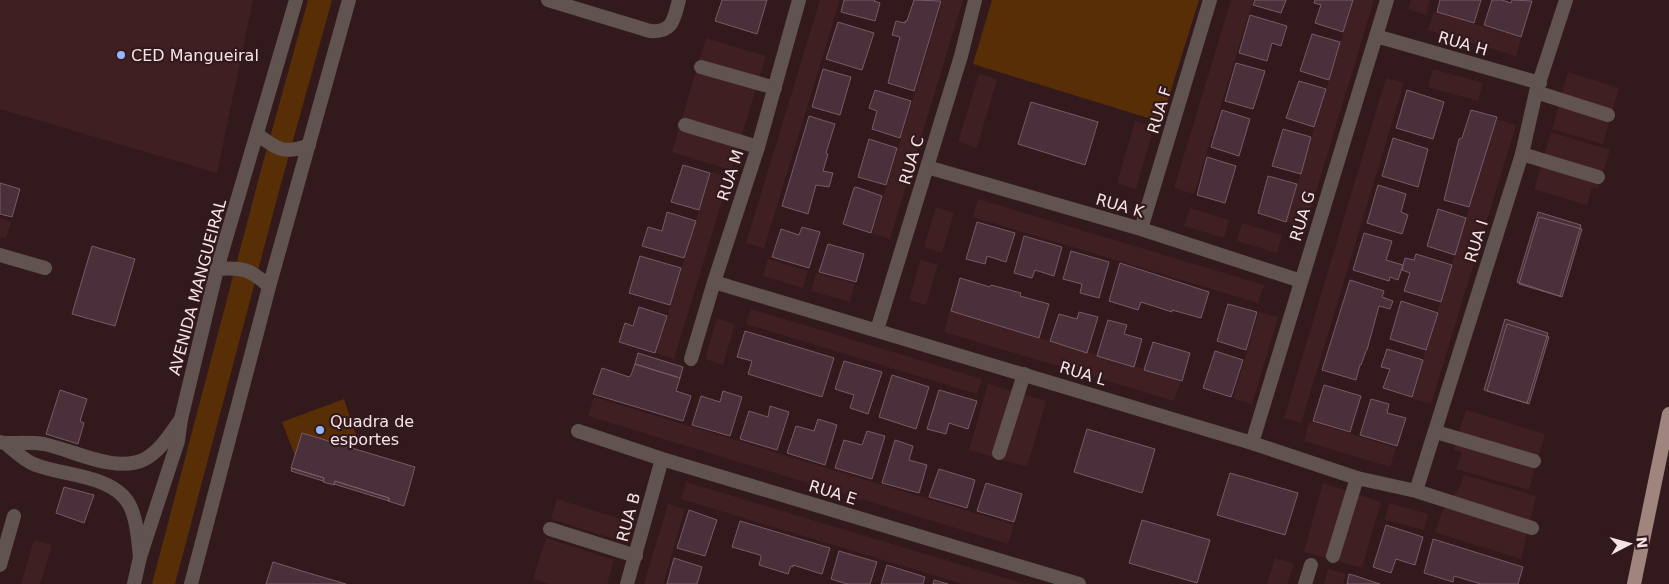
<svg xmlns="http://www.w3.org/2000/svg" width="1669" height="584" viewBox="0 0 1669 584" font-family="'DejaVu Sans',sans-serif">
<rect width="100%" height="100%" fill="#32191c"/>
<path fill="#401f23" d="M0 0H253L217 173 0 109Z
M820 0H840L764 248 746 243Z
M943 0H963L890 239 872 234Z
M1231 0H1253L1194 194 1174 188Z
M1353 0H1374L1305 228 1286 222Z
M1411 0H1430L1426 15 1408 9Z
M1434 12 1521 38 1516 56 1428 30Z
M706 38 766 56 731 170 672 152Z
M1433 69 1483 83 1478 101 1428 87Z
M1568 72 1619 88 1603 144 1552 129Z
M979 74 997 79 977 148 958 142Z
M1386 78 1404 83 1301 423 1284 418Z
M1496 119 1516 125 1431 404 1411 398Z
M1135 121 1154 127 1136 189 1117 183Z
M1551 132 1610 150 1598 189 1592 187 1587 205 1534 189Z
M711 172 729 178 674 359 656 353Z
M978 199 1264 285 1258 303 973 217Z
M936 207 954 213 942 253 924 247Z
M1190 208 1229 220 1224 238 1184 226Z
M0 218 11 222 6 239 0 237Z
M1242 223 1282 235 1277 253 1237 241Z
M768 259 808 271 803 288 763 276Z
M920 260 938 265 926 305 909 300Z
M816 273 855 284 850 302 811 291Z
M751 309 982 379 977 394 746 324Z
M950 311 1181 380 1174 401 944 332Z
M1259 312 1278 317 1252 404 1233 398Z
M717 318 735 324 723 365 705 359Z
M988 384 1046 401 1027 467 969 450Z
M594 397 1014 525 1008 544 588 416Z
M1466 410 1545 434 1529 490 1456 469 1462 452 1453 450Z
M1309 421 1396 448 1390 467 1304 441Z
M1464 475 1536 496 1521 559 1435 532 1442 512 1460 487Z
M686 482 1025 584H963L681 499Z
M1323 483 1381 502 1362 568 1304 552Z
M557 499 627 521 620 541 551 519Z
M1389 503 1428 514 1424 530 1385 520Z
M668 504 685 509 663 584H644Z
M546 538 614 560 607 584H550L533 579Z
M34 540 52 545 40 584H21Z
M1275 558 1294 564 1287 584H1267Z
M1328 569 1346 574 1343 584H1324Z"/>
<path fill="#582e07" d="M308 0H332L279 191 175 584H152L261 170Z
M992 0H1199L1161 122 973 64Z
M344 399 357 438 297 461 282 422Z"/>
<path fill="#49303b" stroke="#775b67" d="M722 0H767L757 34 715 21Z
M844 0H875L874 1 880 3 875 21 841 12Z
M914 0 941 1 914 91 888 83 900 37 892 35 896 21 905 23V21H907Z
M1255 0H1286L1281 13 1253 5Z
M1315 0H1353L1343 32 1315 23 1321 5 1314 3Z
M1440 0H1481L1474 23 1437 12Z
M1492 0H1502L1511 3 1512 0 1532 1 1521 37 1484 25Z
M1250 15 1287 26 1281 46 1272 43 1267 61 1239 53Z
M838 22 874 33 862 70 826 59Z
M1312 34 1340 42 1329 80 1300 71Z
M1236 63 1265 71 1253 109 1225 101Z
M823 69 851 77 840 115 812 107Z
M1299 81 1326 89 1314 127 1286 118Z
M875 90 911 101 900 138 872 129 877 111 869 108Z
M1407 90 1444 102 1433 139 1396 128Z
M1031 102 1098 122 1085 165 1018 144Z
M1222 110 1250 119 1239 156 1211 147Z
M1471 110 1497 117 1469 207 1444 200 1459 139 1462 138Z
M809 116 835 124 826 153 828 154 823 171 833 173 829 187 816 185 808 214 782 206Z
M1283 129 1311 137 1301 174 1272 166Z
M1393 138 1428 149 1418 187 1382 176Z
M869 139 897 148 886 185 858 177Z
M1207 157 1236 166 1225 203 1197 195Z
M683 165 710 173 699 210 671 202Z
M1268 176 1297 184 1286 222 1258 213Z
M0 183 20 189 12 217 0 214Z
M1378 185 1406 194 1401 212 1408 215 1402 234 1367 223Z
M856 187 882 196 871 233 843 224 854 188Z
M1438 209 1466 218 1455 255 1427 246Z
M667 212 696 221 684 258 642 246 648 227 662 231Z
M1538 212 1581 225 1560 296 1517 282Z
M1539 217 1582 229 1562 297 1519 284Z
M977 222 1015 233 1006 262 987 256 985 264 966 259Z
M802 227 820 232 809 268 772 257 781 229 799 235Z
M1364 233 1392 241 1386 260 1403 265 1398 280 1390 277 1389 281 1353 270Z
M1024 236 1062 247 1054 276 1035 270 1032 278 1014 273Z
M828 244 864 254 856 282 819 272Z
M92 246 135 259 115 326 72 314Z
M1071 251 1109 262 1099 298 1080 293 1082 284 1063 279Z
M1416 254 1452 265 1441 302 1404 291 1410 273 1402 270 1403 265 1405 258 1414 260Z
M640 256 681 268 670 305 629 293Z
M1120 263 1209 292 1201 318 1172 310V312L1141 302 1138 310 1109 301Z
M960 278 990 287 991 285 1021 293 1020 296 1049 304 1039 338 951 311Z
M1350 280 1384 291 1382 297 1393 301 1390 309 1379 306 1367 350 1366 351 1361 365H1360L1356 380 1322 370Z
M1401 301 1438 313 1426 350 1390 339Z
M1228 304 1257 312 1246 350 1217 341Z
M639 307 667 316 655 353 619 342 625 323 633 326Z
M1079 312 1098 317 1087 353 1050 341 1059 314 1077 319Z
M1505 319 1548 333 1527 403 1484 390Z
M1108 320 1127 325 1124 334 1142 339 1134 367 1097 356Z
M1507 324 1549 337 1529 404 1487 391Z
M745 331 834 358 822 397 748 374 752 361 737 357Z
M1153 342 1190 353 1182 381 1144 370Z
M1387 349 1423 360 1412 397 1383 388 1390 369 1381 367Z
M1215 351 1243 360 1231 397 1203 388Z
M638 353 683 367 680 378 635 364Z
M844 361 882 372 868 414 850 408 854 395 835 389Z
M635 364 680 378 676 391 691 396 683 421 593 394 602 368 629 377 631 375Z
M892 375 929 387 916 429 879 417Z
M1324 385 1361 396 1350 432 1313 421Z
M60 390 87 399 80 421 84 423 78 444 46 434Z
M939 390 977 401 968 429 949 423 946 434 927 429Z
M723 391 742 397 730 436 692 425 701 396 720 402Z
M1371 399 1389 404 1387 413 1406 418 1397 446 1360 435Z
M770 406 789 412 777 450 740 439 749 411 768 417Z
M818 419 837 425 825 465 787 453 796 426 814 431Z
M1087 429 1155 449 1142 493 1074 472Z
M867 431 885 436 872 479 835 468 844 440 862 445Z
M302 433 415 467 404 506 388 501 389 498 335 481 334 485 323 482 324 478 291 468Z
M895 440 913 446 909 460 927 465 919 493 882 483Z
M292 468 324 478 323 481 291 471Z
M939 469 975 480 967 508 929 497Z
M1230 473 1298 493 1285 535 1217 515Z
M335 481 389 498V501L334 484Z
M986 483 1022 494 1014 522 977 511Z
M64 487 94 495 84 523 56 513Z
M689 510 717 520 705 556 677 548Z
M1142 520 1210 540 1197 583 1129 563Z
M740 521 830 548 822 574 793 565V567L791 566 788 574 759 565 761 557 760 555 732 547Z
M1386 525 1423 537 1415 565 1396 559 1391 573 1373 567Z
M1433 539 1523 567 1518 584H1481L1454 576 1453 582 1424 573Z
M839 551 877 562 870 584H847L831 579Z
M674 558 702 567 697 584H667Z
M273 562 312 574 346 584H266Z
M887 565 925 577 923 584H881Z
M1349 574 1356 576 1380 584H1347Z
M934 580 948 584H933Z"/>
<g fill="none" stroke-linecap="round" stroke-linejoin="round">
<path stroke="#605350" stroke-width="14" d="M701 67 775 88
M1536 92 1608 115
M685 125 758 147
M1522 154 1598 177
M1436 432 1534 461
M999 453 1024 374
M550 529 636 556
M1333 556 1357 478"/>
<path stroke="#605350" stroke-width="14" d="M548 0 650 31C673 33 674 19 679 0
M1376 36 1540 83
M927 167 1141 229 1301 281
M1141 229 1210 0
M0 255 45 268
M714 282 1252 443 1357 478 1416 491 1532 528
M877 330 961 56 975 0
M691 359 714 282 758 147 799 0
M578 431 662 459 1079 584
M0 442 5 443C17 443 31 442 44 444 73 450 116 474 145 459 161 450 171 433 181 419
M5 443C15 451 24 461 36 465 64 476 113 475 129 504 137 519 138 540 140 557
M1252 443 1387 0
M1416 491 1522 154 1536 92 1566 0
M0 565 14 516
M627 584 662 459
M1305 584 1311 565"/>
<path stroke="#605350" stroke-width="14" d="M257 134C276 149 285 155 309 145
M217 269C241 267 252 269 269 287
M134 584 140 557 178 441 181 419 217 269 296 0
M191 584 269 287 349 0"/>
<path stroke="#a0857e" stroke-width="14" d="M1634 584 1669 414"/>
</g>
<g fill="#93b7fd" stroke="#32191c" stroke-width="2">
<circle cx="121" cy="55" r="5"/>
<circle cx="320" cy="430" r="5"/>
</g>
<g text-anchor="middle" stroke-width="4.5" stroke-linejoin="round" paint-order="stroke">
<g font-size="16" fill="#f6e3e5" stroke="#32191c">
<text transform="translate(1463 43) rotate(16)" y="6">RUA H</text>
<text transform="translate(1159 110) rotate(-73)" y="6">RUA F</text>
<text transform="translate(911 160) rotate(-73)" y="6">RUA C</text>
<text transform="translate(730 175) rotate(-72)" y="6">RUA M</text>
<text transform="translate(1120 205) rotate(16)" y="6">RUA K</text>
<text transform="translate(1302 216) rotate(-73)" y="6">RUA G</text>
<text transform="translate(1476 241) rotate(-73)" y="6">RUA I</text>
<text transform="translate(197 287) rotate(-75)" y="6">AVENIDA MANGUEIRAL</text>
<text transform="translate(1083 373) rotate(17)" y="6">RUA L</text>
<text transform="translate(833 492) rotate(17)" y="6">RUA E</text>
<text transform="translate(628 517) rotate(-75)" y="6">RUA B</text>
</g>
<g font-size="16" fill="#f6e3e5" stroke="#32191c" text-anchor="start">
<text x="131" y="61">CED Mangueiral</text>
<text x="330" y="427">Quadra de<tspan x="330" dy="18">esportes</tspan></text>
</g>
</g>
<g transform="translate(1629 544) rotate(84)" stroke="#32191c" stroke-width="4" paint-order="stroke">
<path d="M0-4L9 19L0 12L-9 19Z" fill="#f6e3e5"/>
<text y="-8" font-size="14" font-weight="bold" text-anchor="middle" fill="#f6e3e5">N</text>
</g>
</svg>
